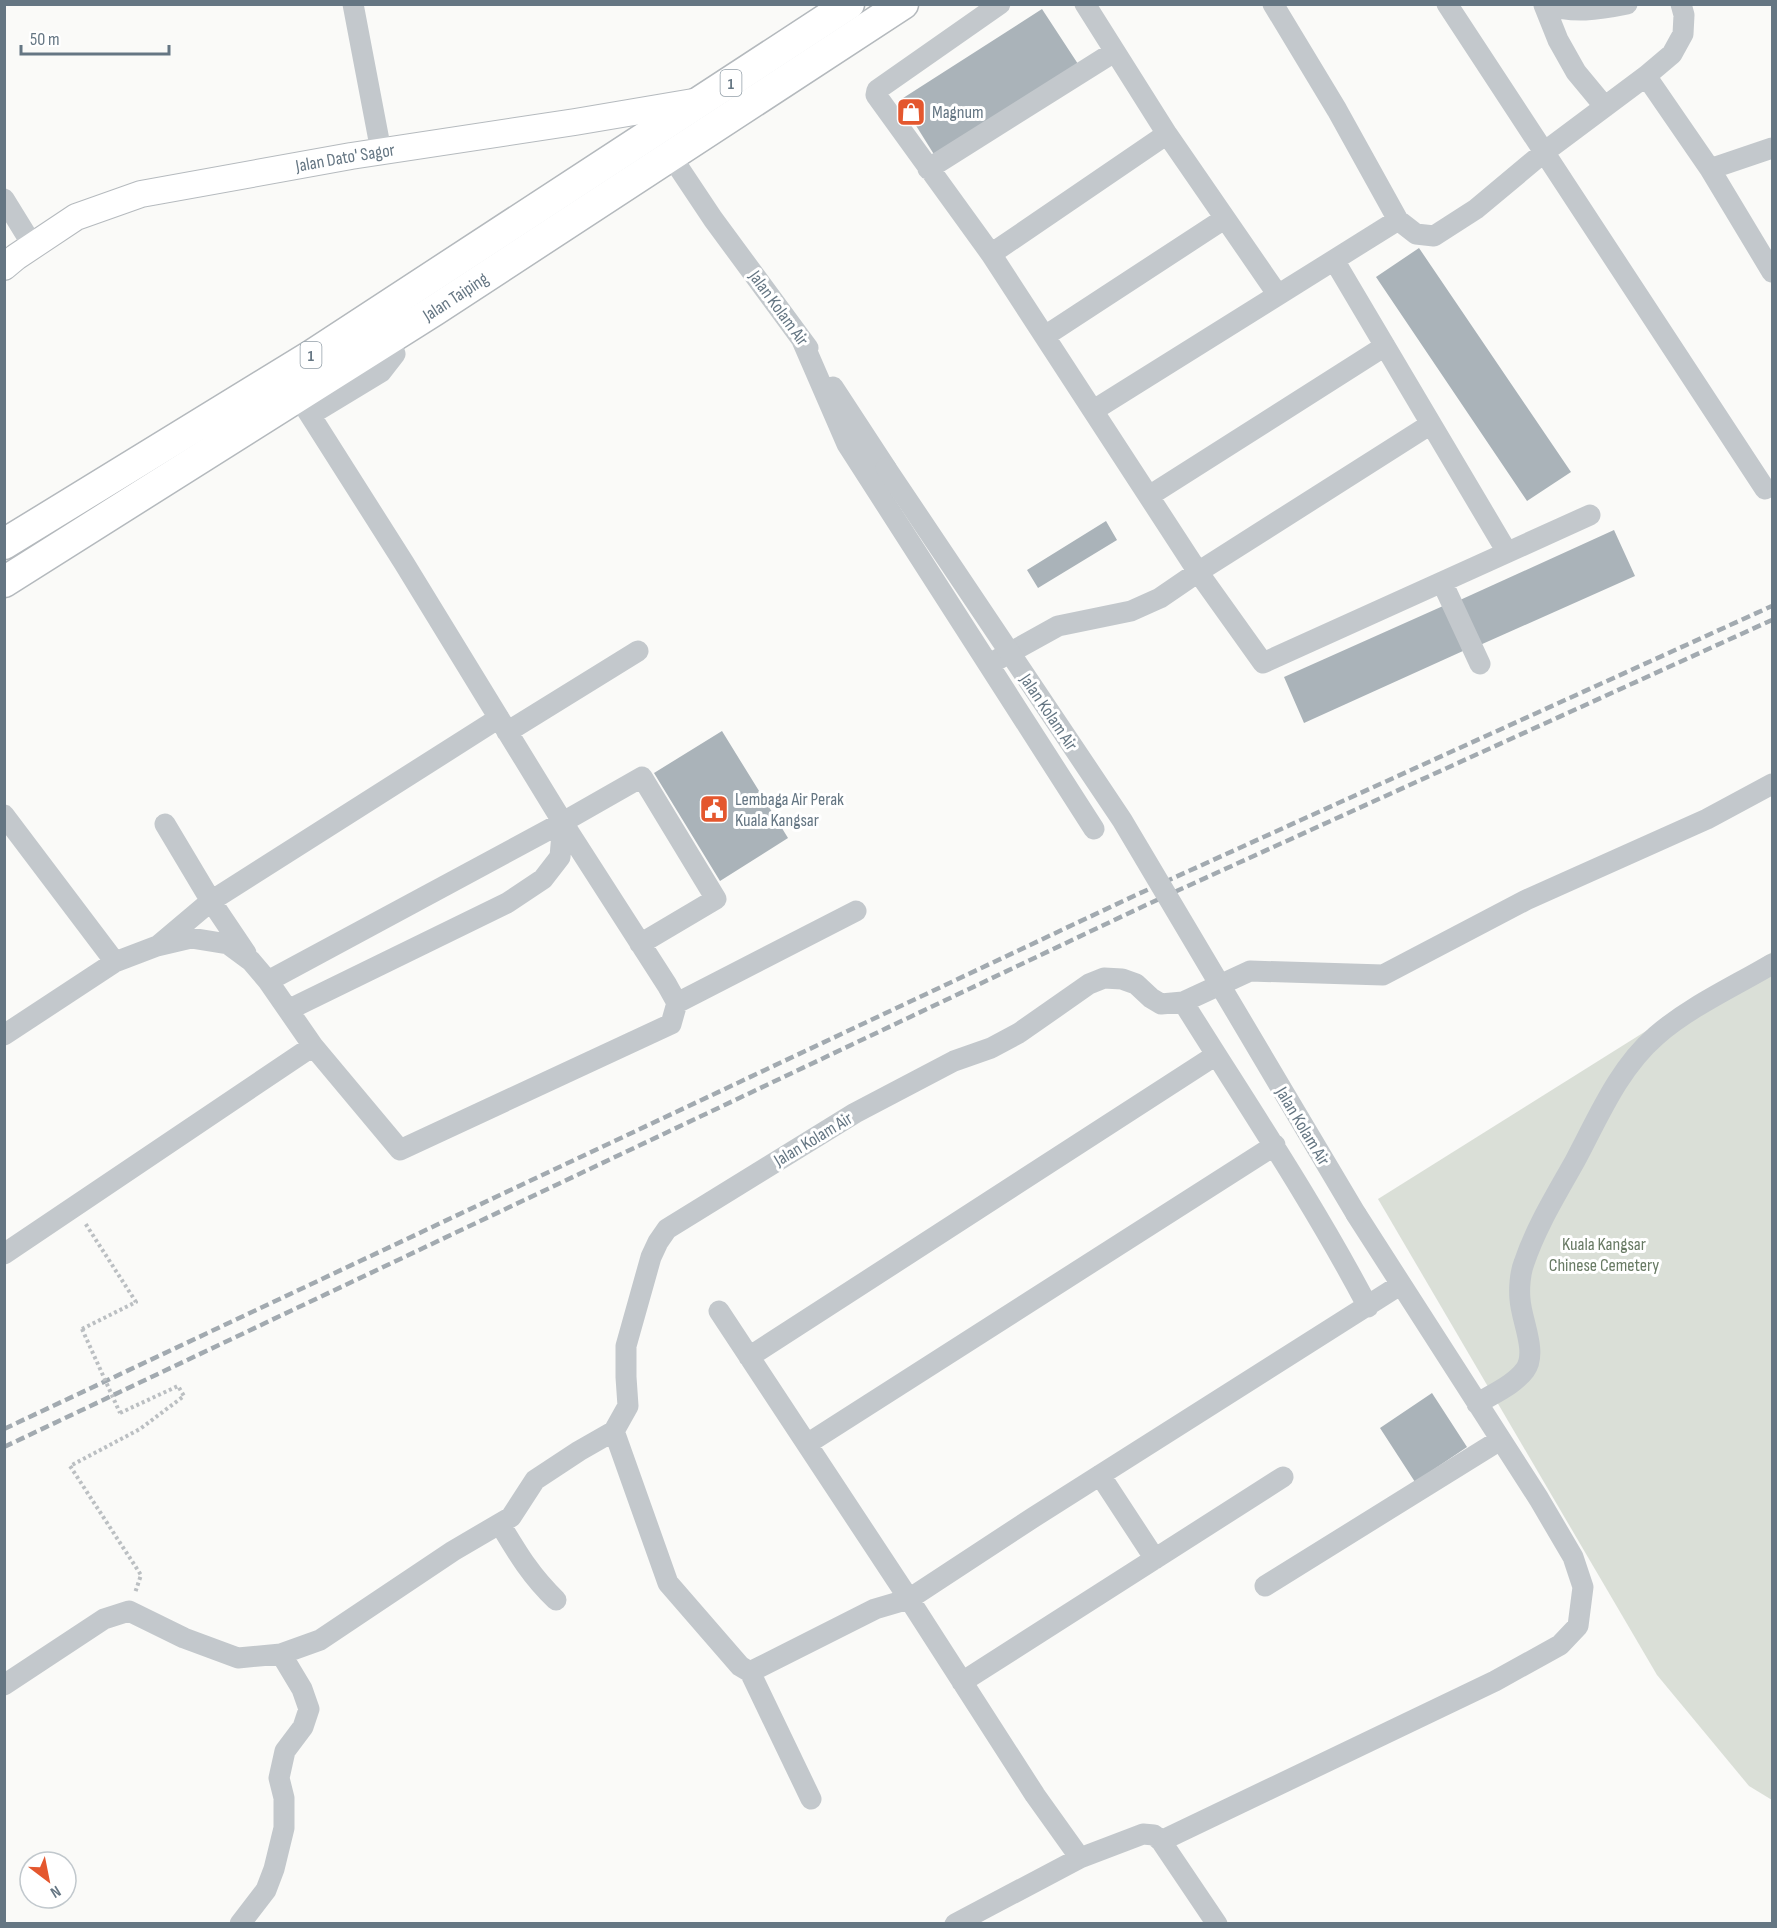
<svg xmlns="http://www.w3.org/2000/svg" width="1777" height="1928" viewBox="0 0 1777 1928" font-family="'Sofia Sans Condensed',sans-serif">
<rect width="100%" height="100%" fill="#fafaf8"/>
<path fill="#dadfd7" d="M1772 952V1800L1749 1786 1657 1675 1378 1199Z"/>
<path fill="#aab3b9" d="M1042 9 1078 64 935 156 900 100Z
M1419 248 1571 472 1527 501 1376 277Z
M1106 521 1117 540 1038 588 1027 570Z
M1614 530 1635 576 1480 645 1460 600Z
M1443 606 1463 651 1304 723 1284 677Z
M722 731 788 838 720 881 654 773Z
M1432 1393 1467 1447 1415 1482 1380 1428Z"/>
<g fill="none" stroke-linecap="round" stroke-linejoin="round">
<g stroke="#b5babe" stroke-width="28">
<g id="major">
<path id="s1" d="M4 267 16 257 76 217 141 194 351 156 575 122 699 101"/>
</g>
</g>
<g stroke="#b4b9bd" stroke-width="33">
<g id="highway">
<path d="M4 544 312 355 849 4"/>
<path id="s2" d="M4 582 435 310 903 4"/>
</g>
</g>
<path stroke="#bbbfc2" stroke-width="4" stroke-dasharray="3 3" stroke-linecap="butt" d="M82 1329 136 1302 85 1223
M120 1413 178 1386 184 1396 140 1429 70 1466 141 1575 135 1593"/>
<path stroke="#c3c8cc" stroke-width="21" d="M353 4 381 151
M1000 4 877 90 876 95 991 254 1198 572 1263 663 1590 515
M1085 4 1167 134 1278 295
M1273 4 1337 110 1398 220 1416 234 1434 236 1476 209 1543 153 1646 76 1672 54 1683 34 1684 15 1681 4
M1447 4 1765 489
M1544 4C1573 14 1598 10 1627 4
M1544 5 1558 40 1576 72 1605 107
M1646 76 1710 169 1772 272
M671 156 713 219 808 348
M928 169 1114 52
M1710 169 1772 148
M4 199 33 246
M991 254 1167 134
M1334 260 1507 552
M1045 336 1224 219
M801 338 847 444 1094 829
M833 387 886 468
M1094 410 1398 220
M310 415 381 372 395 354 389 339
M1149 496 1385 346
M1442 582 1480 664
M995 661 1058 626 1131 611 1160 598 1198 572 1431 424
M507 732 638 651
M4 815 115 962
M165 824 211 901 246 953
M160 944 211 901 499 718
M268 981 563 822 642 777 716 899 640 944
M1183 1002C1246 1103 1313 1202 1368 1307
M677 1003 856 911
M288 1010 507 903 543 879 560 857 563 822
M4 1035 115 962 157 946 191 938 228 944 251 961 268 981 313 1046 400 1150 671 1024 677 1003 667 985 570 834 404 563 298 396
M4 1254 313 1046
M719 1311 909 1599 1035 1795 1080 1858 955 1924
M749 1357 1216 1055
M1477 1404C1492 1394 1514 1385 1525 1370 1538 1352 1521 1320 1520 1299 1519 1289 1520 1273 1524 1263 1536 1227 1556 1195 1575 1161 1598 1118 1618 1069 1656 1036 1689 1007 1735 986 1772 964
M614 1431 628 1406 626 1377V1346L651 1257 658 1242 667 1229 855 1113 954 1061 991 1048 1019 1033 1089 984 1104 978 1122 979 1136 984 1151 998 1161 1004 1183 1002 1250 971 1383 975 1526 900 1707 819 1772 784
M807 1444 1275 1145
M1100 1475 1155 1559
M500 1524C518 1554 531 1576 556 1600
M1265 1586 1500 1440
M750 1672 811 1799
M962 1682 1283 1477
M4 1685 104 1619 129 1611 184 1638 238 1658 281 1654 320 1640 453 1551 511 1517 535 1480 579 1451 614 1431 668 1583 740 1666 750 1672 875 1609 909 1599 1034 1517 1400 1285
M1161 1841 1495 1681 1560 1645 1578 1626 1583 1587 1573 1557 1539 1499 1356 1214
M1080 1858 1143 1834 1154 1835 1161 1841 1217 1924
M240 1924 266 1890 274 1869 284 1828V1798L279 1778 285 1751 303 1727 309 1709 302 1689 281 1654"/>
<use href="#major" stroke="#fff" stroke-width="26"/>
<use href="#highway" stroke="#fff" stroke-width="30"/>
<path stroke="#a2aab0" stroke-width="4.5" stroke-dasharray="9 4.5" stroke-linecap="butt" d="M4 1429 1136 895 1772 606
M4 1447 1146 905 1772 620"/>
<path stroke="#bbbfc2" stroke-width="4" stroke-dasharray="3 3" stroke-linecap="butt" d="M82 1329 120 1413"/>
<path stroke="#c3c8cc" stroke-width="21" d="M886 468 1122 820 1356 1214"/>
</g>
<defs>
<g id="shop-square" transform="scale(1.5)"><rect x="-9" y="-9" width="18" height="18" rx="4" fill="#e4572e" stroke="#fff"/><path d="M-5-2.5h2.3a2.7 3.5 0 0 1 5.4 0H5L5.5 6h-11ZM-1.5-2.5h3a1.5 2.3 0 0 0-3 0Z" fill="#fff"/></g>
<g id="civic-square" transform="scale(1.5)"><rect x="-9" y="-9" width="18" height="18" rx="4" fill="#e4572e" stroke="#fff"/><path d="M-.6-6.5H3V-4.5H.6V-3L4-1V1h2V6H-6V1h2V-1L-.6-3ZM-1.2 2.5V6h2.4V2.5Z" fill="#fff"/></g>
</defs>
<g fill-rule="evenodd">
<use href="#shop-square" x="911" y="112"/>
<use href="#civic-square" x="714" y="809"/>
</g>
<g text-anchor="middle" stroke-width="6" stroke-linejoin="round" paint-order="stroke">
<g fill="#fff" stroke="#939fa8" stroke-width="1.5">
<rect x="720.5" y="70" width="21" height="26" rx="4.5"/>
<rect x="300.5" y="342" width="21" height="26" rx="4.5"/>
</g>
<g font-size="16" font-weight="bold" fill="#657683">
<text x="731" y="89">1</text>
<text x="311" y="361">1</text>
</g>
<g font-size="18" fill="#657683" stroke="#fff" text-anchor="start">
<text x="932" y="118">Magnum</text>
<text x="735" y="805">Lembaga Air Perak<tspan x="735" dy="21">Kuala Kangsar</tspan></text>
</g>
<g font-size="18" fill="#657683" stroke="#fff">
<text dy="6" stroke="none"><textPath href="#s1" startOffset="364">Jalan Dato' Sagor</textPath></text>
<text dy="6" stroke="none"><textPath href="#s2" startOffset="534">Jalan Taiping</textPath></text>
<text transform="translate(779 308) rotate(54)" y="6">Jalan Kolam Air</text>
<text transform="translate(1049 712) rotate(56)" y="6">Jalan Kolam Air</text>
<text transform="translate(1303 1126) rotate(59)" y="6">Jalan Kolam Air</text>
<text transform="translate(813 1139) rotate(-31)" y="6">Jalan Kolam Air</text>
</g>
<g font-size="18" fill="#687a64" stroke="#fff">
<text x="1604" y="1250">Kuala Kangsar<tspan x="1604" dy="21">Chinese Cemetery</tspan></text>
</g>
</g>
<rect width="1777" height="1928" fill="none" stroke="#657683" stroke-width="12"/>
<g transform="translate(48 1880) rotate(148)"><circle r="28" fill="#ffffff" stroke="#c1c8cd" stroke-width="1.5"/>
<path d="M0-4.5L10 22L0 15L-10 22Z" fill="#e4572e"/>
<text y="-9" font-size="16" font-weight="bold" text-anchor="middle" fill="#657683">N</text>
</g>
<path d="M21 45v9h148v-9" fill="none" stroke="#657683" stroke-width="3"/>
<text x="30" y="45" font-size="18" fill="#657683" stroke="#ffffff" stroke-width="4.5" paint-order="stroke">50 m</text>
</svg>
